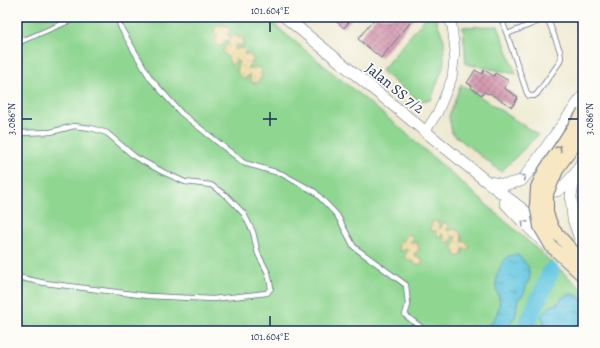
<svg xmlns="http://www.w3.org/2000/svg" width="600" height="348" viewBox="0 0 600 348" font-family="Alegreya,serif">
<defs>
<pattern id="sand-dots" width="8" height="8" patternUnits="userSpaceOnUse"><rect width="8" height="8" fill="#eeda9e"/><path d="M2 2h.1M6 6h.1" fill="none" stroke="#ccbb8a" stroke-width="1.8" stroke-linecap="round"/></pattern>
<pattern id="water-ripples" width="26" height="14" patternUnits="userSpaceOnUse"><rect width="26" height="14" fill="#62c6e0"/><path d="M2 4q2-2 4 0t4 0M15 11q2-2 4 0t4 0" fill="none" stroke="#50a1b9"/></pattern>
<pattern id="building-cross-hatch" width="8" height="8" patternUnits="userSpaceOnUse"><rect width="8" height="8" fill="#d295ac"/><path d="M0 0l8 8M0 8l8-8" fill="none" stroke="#aa7a8f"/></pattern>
</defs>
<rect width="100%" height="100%" fill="#fdfcf7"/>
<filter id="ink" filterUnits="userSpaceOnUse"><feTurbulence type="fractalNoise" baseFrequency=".025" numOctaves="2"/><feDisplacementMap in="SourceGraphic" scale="8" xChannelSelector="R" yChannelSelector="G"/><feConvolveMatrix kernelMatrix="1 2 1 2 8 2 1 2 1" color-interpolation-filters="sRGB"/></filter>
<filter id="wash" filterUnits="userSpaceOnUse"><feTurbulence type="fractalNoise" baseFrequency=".012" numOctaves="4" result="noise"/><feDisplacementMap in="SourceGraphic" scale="16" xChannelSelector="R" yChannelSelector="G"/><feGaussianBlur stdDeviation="0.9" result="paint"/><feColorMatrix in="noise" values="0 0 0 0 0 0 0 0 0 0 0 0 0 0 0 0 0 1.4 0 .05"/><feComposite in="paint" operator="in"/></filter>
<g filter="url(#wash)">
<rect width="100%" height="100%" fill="#ede8ce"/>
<path fill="#8fd691" stroke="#558278" d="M17 17H265L400 128 583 290V331H17Z
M426 17H435L444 40V65L431 100 419 101 381 71Z
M498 26 516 74 466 64 463 27Z
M461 84 538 135 501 172 452 133 449 116Z"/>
<path fill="url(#sand-dots)" stroke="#84847e" d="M220 25 227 26 230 30 228 35 230 37H232L236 35 237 37H240L244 41V45H236L235 47V49L244 48 246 50 244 54 245 55 247 54 252 56 254 61 251 62 250 65 248 66V69H251L257 67 261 70V73L262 76 258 82 254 83 251 81 250 76 248 75 246 80 244 79C241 77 237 74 237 70 237 66 239 65 238 61L236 60 232 65H230L228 57 224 53 223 50 226 46 229 44V42L226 40 221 46 218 47 216 45 214 41 218 37C212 32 213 27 220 25Z
M433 221 439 222V227L440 229 444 222 449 225V227L447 228 448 231 454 229C462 232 462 235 462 242L465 241 470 247 468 249H463L462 254 461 256H456L454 250 452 247 456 240V237L453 236 450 243 447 242 443 238 444 236 442 234 440 238 436 234V231L435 230 432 232 430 228Z
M409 234 412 236 413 239 411 241 412 243 416 242 418 245 419 250 414 254 415 256 420 257 423 262 421 264 416 265 414 264 413 261C409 261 406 259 404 256L408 251 406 249 400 252C398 248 399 244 400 240L404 241 405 238Z"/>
<path fill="url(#water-ripples)" stroke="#3e7a9f" d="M518 255 528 266 530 277 523 295 518 299 515 317 511 322 506 331H462L463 328C471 326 479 330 487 326 495 321 501 308 499 299 499 295 496 291 496 287 495 278 500 264 506 258 509 255 514 255 518 255Z
M570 294 577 295 583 302V331H543L544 323 541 316 548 308 558 303 563 297Z"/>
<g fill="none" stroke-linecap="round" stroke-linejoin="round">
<path stroke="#62c6e0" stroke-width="17" d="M524 331 551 271"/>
</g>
<g id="blocks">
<path fill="url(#building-cross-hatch)" d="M331 17H353L344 28Z
M376 17H415L381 58 358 39Z
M475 70 482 74 484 70 494 76 495 73 509 81 504 88 518 97 512 107 489 93 488 94 484 92 482 95 471 88 472 86 467 83Z"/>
</g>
</g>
<g filter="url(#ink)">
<use href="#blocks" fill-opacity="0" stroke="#647085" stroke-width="1"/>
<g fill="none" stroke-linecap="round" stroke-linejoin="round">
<g stroke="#647085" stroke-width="6">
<path id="service" d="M117 17 121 28 150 78 181 113 244 163 282 174 315 192 337 215 354 247 406 285 408 305 405 315 426 331
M501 17 527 93 529 96H534L537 94 559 63 561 58 560 51 547 17
M507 34 547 18
M17 43 69 21 85 17
M17 133 51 132 74 126 91 128 107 133 135 157 163 172 185 182 211 185 227 196 244 214 253 232 258 254 268 273 271 288 267 293 213 299 148 296 45 283 17 277"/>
</g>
<g stroke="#647085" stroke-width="10">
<path id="minor" d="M425 132 438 112 452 78 455 51 452 26 448 17"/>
</g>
<g stroke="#647085" stroke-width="12">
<path id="tertiary" d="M285 17 486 181 530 215 543 227
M583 160 575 174 571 196 573 219 583 248
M489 182 504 185 521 181 530 170 583 96
M542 185C544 187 547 190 550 191 560 194 568 181 574 175
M505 203 525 224 551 249"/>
</g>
<use href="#service" stroke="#fff" stroke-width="4.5"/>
<use href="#minor" stroke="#fff" stroke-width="9"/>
<use href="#tertiary" stroke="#fff" stroke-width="11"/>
<g stroke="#647085" stroke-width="14" stroke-linecap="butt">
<path id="secondary-bridge" d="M583 113 545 170 537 187 536 205 540 227 551 246 583 276
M583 133 558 168 547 194V213L553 229 571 249 583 261"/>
</g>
<use href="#secondary-bridge" stroke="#f7e8c3" stroke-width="12"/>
</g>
<defs><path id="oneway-chevron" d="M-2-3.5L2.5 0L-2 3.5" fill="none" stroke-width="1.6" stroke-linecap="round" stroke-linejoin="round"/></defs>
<use stroke="#898c90" href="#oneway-chevron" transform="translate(559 148) rotate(-56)"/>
<g stroke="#8d97ae">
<use href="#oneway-chevron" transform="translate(523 177) rotate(-39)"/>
<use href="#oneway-chevron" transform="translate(524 223) rotate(-134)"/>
</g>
</g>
<path fill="none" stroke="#1b2f5e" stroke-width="1.5" d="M270 22V32M270 112V126M22 119H32M263 119H277M568 119H578M270 316V326"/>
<g text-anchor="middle" stroke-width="3.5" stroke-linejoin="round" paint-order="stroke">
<g font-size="15" fill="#1b2f5e" stroke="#fdfcf7">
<text transform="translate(395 88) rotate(39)" y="5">Jalan SS 7/2</text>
</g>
</g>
<rect width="600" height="348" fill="none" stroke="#fdfcf7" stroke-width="44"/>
<rect x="22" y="22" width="556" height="304" fill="none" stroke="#1b2f5e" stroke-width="1.5"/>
<g font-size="10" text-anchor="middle" fill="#1b2f5e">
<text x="270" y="14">101.604°E</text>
<text transform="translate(11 119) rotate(-90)" y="4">3.086°N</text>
<text transform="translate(589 119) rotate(-90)" y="4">3.086°N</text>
<text x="270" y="340">101.604°E</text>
</g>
</svg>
